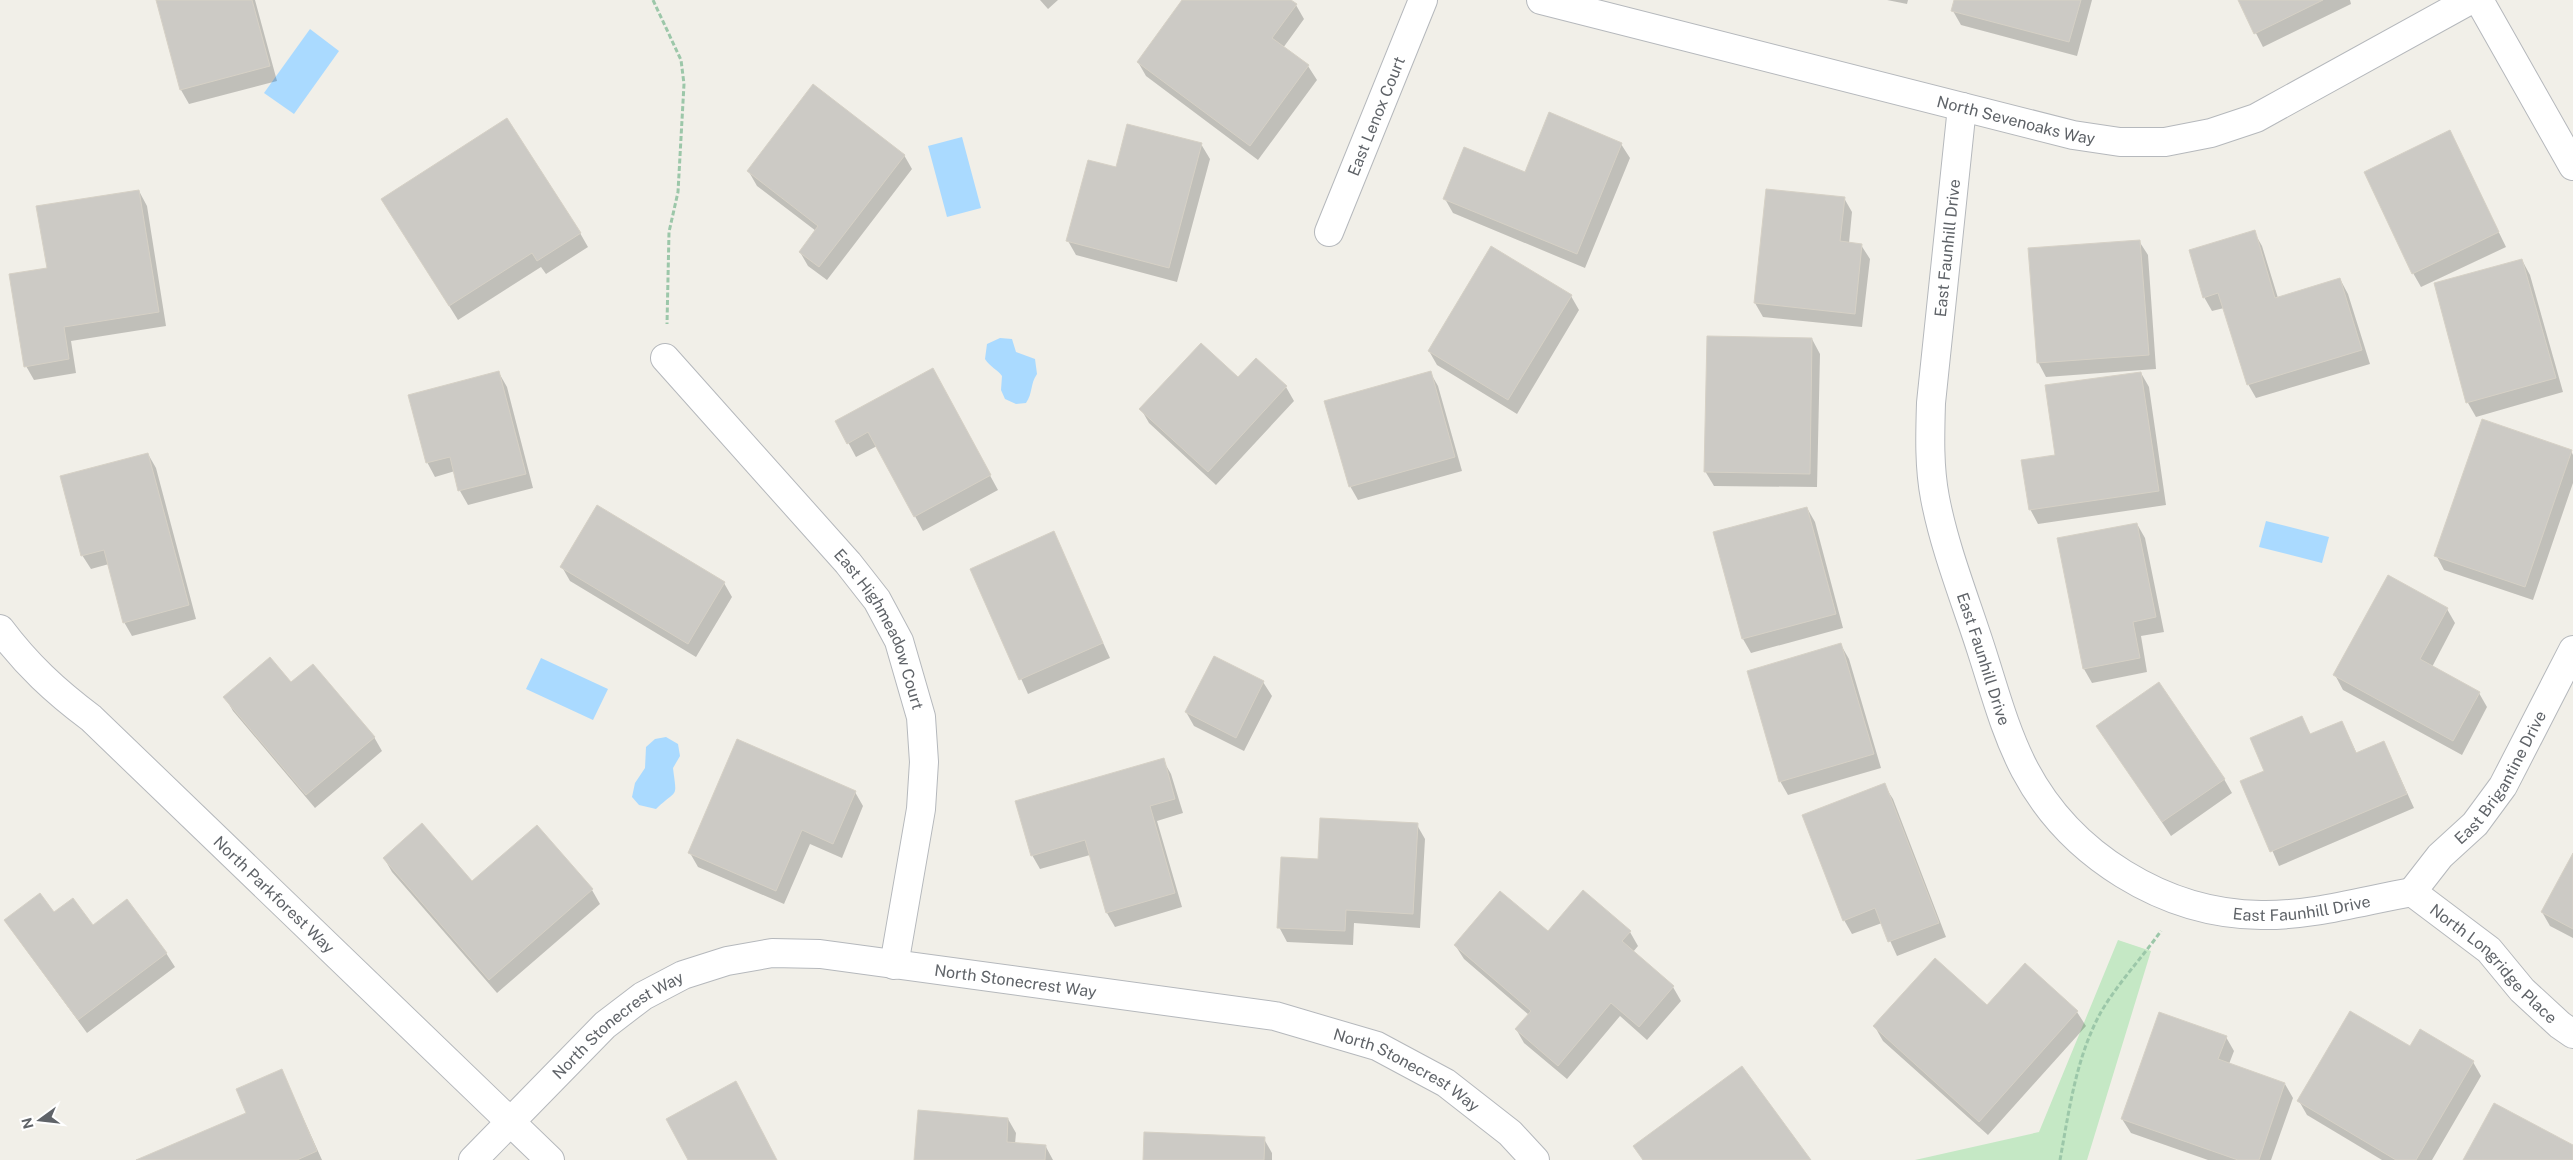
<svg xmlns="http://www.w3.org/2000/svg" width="2573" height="1160" viewBox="0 0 2573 1160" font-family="'Public Sans',sans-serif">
<rect width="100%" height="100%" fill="#f1efe8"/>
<path fill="#c5e8c5" d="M2118 940 2151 951 2087 1160H1915L2039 1132Z"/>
<path fill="#aadaff" d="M310 29 339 51 294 114 264 93Z
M962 137 981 208 947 217 928 146Z
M1000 338 1012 339 1016 352 1035 359 1037 374C1030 384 1033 393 1026 403L1016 404 1005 399 1001 390 1002 376C997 369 990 367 985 359L987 344Z
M2266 521 2329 537 2322 563 2259 547Z
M541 658 608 689 593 720 526 689Z
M666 737 678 744 680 756 673 768C677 800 678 788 656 809L639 805 632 797 635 783 645 768 646 747 655 739Z"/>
<path fill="#0003" d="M157 0H255L277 81 189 104 181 90Z
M1040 0H1058L1048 9Z
M1184 0H1289L1296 5 1304 19 1283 48 1308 66 1317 80 1258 160 1146 76 1138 62Z
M1887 0H1908L1907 4Z
M1956 0H2092L2077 56 1961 25 1953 11Z
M2239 0H2350L2351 4 2263 47Z
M2450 132 2506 247 2421 287 2413 273Z
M1201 144 1210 159 1177 282 1076 255 1068 241Z
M1621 144 1630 158 1585 268 1453 213 1445 199Z
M904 155 912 169 827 280 808 266 800 252 816 231 757 186 749 172Z
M1767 190 1844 198 1852 212 1849 243 1861 245 1870 259 1862 327 1763 317 1755 303Z
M139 191 147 206 166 326 71 341 76 373 34 380 26 366 48 269Z
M391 213 580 233 588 247 546 274 541 267 458 320Z
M2254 232 2262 246 2278 298 2340 279 2348 294 2370 364 2256 398 2248 384 2224 308 2212 311 2204 297Z
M2139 241 2148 255 2156 369 2046 377 2038 362Z
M2522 260 2530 275 2563 392 2476 417 2468 403 2435 284Z
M1571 296 1579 310 1517 414 1437 365 1429 351Z
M1812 339 1820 354 1817 487 1714 486 1705 471Z
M1430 372 1438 386 1462 471 1358 500 1350 486Z
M499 373 507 387 533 488 468 505 460 491 455 471 435 477 427 462Z
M2141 373 2149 387 2166 505 2038 524 2030 509 2057 456Z
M1238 379 1286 387 1294 401 1216 485 1149 423 1141 409Z
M940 384 998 490 923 531 877 446 856 457 837 422Z
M2571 451 2573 455V483L2533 600 2444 570 2436 555Z
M148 454 156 468 196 619 132 636 124 622 109 564 91 569 82 555Z
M1807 508 1815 522 1843 628 1751 653 1743 639Z
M2137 524 2145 538 2164 632 2141 636 2147 672 2092 683 2084 669Z
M1053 533 1110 658 1028 694 972 570Z
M562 567 724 583 732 597 696 657 570 581Z
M2447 609 2455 623 2432 667 2479 693 2487 707 2462 755 2343 690 2335 675Z
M1841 645 1849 659 1881 768 1788 795 1780 781Z
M1214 657 1263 682 1272 696 1244 751 1194 726 1186 712Z
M291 684 374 737 382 751 315 808 233 711 225 697Z
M2301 717 2311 735 2342 722 2357 754 2384 742 2414 808 2279 866 2242 781 2266 771Z
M2098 726 2224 779 2232 793 2171 836Z
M1163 760 1171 774 1183 813 1157 821 1182 907 1115 927 1107 913 1090 855 1040 869 1032 855Z
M1884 785 1893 799 1946 937 1897 956 1882 923 1852 934 1844 920Z
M855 792 863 806 842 858 810 844 784 904 698 867 690 853Z
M1417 825 1425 839 1420 928 1354 923 1353 945 1287 942 1279 927Z
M537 826 592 890 600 904 497 993 392 872 384 858 472 883Z
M2573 855V938L2550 926 2542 912Z
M54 913 166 953 175 967 87 1033 5 921Z
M1630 932 1638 946 1633 952 1673 987 1681 1001 1647 1040 1620 1016 1567 1079 1524 1043 1516 1029 1529 1015 1464 959 1455 945Z
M2025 965 2077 1012 2086 1026 1988 1135 1883 1041 1875 1027 1987 1007Z
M2226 1037 2234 1051 2229 1064 2285 1084 2293 1098 2271 1160H2208L2131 1133 2122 1119Z
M2410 1048 2473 1062 2481 1076 2432 1160H2382L2307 1115 2299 1101Z
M282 1071 322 1160H139L248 1113Z
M1008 1119 1016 1133 1015 1144 1046 1147 1053 1160H915Z
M1264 1139 1272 1153V1160H1145Z"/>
<path fill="#cccac5" stroke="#d6d1c6" d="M156 0H252L270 66 180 90Z
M1182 0H1291L1297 4 1272 38 1309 65 1250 146 1137 62Z
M1954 0H2081L2069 42 1951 11Z
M2238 0H2323L2254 34Z
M813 84 905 155 819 267 799 252 818 226 747 171Z
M1549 112 1622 143 1577 254 1443 199 1464 147 1525 172Z
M507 118 581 233 537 261 532 253 449 306 381 199Z
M1127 124 1202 143 1169 268 1066 241 1088 160 1116 167Z
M2450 130 2499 232 2412 274 2364 172Z
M1766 189 1845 197 1840 241 1862 244 1855 314 1754 303Z
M139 190 159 312 64 327 69 359 24 367 9 274 47 268 36 206Z
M2255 230 2275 298 2340 278 2362 350 2247 385 2218 293 2203 298 2189 250Z
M2140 240 2149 355 2037 363 2028 248Z
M1491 246 1572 295 1508 400 1428 351Z
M2522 259 2556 378 2466 403 2434 283Z
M1707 336 1812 338 1810 474 1704 472Z
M1201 343 1238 377 1256 358 1287 386 1208 472 1139 409Z
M933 368 991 475 914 517 868 432 847 444 835 421Z
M499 371 526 474 458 491 450 457 426 463 408 395Z
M1431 371 1455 457 1349 487 1324 401Z
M2141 372 2159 491 2029 510 2021 460 2055 455 2045 385Z
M2482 419 2572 450 2525 587 2434 556Z
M148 453 189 605 123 623 104 550 81 556 60 476Z
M597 505 725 582 688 644 560 567Z
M1807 507 1836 614 1742 639 1713 532Z
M2137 523 2156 617 2133 622 2140 658 2083 669 2057 538Z
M1054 531 1103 643 1019 680 970 569Z
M2388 575 2448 608 2420 659 2480 692 2453 741 2333 675Z
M1841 643 1874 754 1779 782 1747 671Z
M1214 656 1264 681 1236 738 1185 712Z
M270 657 291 682 313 664 375 737 306 795 223 697Z
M2159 682 2225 779 2162 822 2096 726Z
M2302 716 2310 734 2342 721 2356 753 2384 741 2407 794 2270 852 2240 781 2264 771 2250 738Z
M737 739 856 791 833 844 802 830 776 891 688 853Z
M1164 758 1175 799 1150 806 1175 893 1106 913 1085 840 1031 856 1015 801Z
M1885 783 1939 923 1888 942 1875 908 1843 921 1802 815Z
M1320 818 1418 823 1413 914 1346 910 1345 931 1277 928 1281 857 1318 859Z
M422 823 472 881 537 825 593 889 489 980 383 858Z
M2573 853V929L2541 912Z
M1583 890 1631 931 1622 941 1674 986 1639 1027 1611 1003 1558 1066 1515 1029 1531 1011 1454 945 1500 891 1548 931Z
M40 893 54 912 73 898 93 925 127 899 167 953 78 1020 4 920Z
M1935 958 1987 1005 2025 963 2078 1011 1979 1122 1873 1026Z
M2350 1011 2410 1046 2420 1029 2474 1061 2416 1160H2396L2297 1101Z
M2159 1012 2227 1036 2218 1059 2285 1083 2259 1160H2238L2121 1119Z
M1742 1066 1811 1160H1643L1633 1146Z
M282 1069 317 1151 297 1160H136L246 1113 236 1089Z
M736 1081 777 1160H688L666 1119Z
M2494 1103 2573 1145V1160H2463Z
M918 1110 1008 1118 1007 1142 1046 1145 1045 1160H914Z
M1144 1132 1265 1137 1264 1160H1143Z"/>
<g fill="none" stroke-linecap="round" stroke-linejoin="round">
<g stroke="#b5b8bc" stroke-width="30">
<g id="minor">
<path id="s1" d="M1541 0 2073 135 2120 142H2165L2211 133 2256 118 2470 0"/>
<path d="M2479 0 2573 166"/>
<path id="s2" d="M1962 107 1931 403C1930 435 1929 467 1935 498 1945 550 1965 599 1981 649 1994 689 2005 732 2025 770 2070 855 2164 914 2261 915 2312 916 2362 901 2412 892"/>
<path id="s3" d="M1329 232 1423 0"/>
<path id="s4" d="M665 358 848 563 877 600 899 641 921 717 924 762 921 809 894 965"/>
<path id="s5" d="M0 629C27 665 55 691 91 718L550 1160"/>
<path id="s6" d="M2412 892 2440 856 2475 824 2503 786 2573 650"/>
<path id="s7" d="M2412 892 2489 950 2522 990 2560 1025 2573 1034"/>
<path id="s8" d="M473 1160 605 1025 643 996 683 975 727 961 772 953 820 954 1275 1016 1377 1046 1446 1083 1510 1133 1535 1160"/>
</g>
</g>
<path stroke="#9cc7a9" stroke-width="3" stroke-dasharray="5 2.5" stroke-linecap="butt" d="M653 0 681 60 684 84 678 192 669 232 667 324
M2060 1160C2069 1111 2076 1057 2101 1012 2118 983 2141 959 2161 931"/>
<use href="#minor" stroke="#fff" stroke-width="28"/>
</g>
<g text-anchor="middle" stroke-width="5" stroke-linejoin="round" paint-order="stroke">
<g font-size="16" fill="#5f6368" stroke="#fff">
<text dy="6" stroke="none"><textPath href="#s3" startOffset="125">East Lenox Court</textPath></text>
<text dy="6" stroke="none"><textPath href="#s1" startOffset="490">North Sevenoaks Way</textPath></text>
<text transform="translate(1947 248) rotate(-84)" y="6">East Faunhill Drive</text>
<text dy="6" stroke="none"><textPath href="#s4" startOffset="349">East Highmeadow Court</textPath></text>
<text dy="6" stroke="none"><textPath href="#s2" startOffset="561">East Faunhill Drive</textPath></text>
<text dy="6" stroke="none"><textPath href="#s6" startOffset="146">East Brigantine Drive</textPath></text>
<text dy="6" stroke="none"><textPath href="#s5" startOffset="382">North Parkforest Way</textPath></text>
<text dy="6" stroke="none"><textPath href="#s2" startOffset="1011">East Faunhill Drive</textPath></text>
<text dy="6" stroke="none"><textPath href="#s7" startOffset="109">North Longridge Place</textPath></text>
<text dy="6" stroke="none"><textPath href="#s8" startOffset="619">North Stonecrest Way</textPath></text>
<text dy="6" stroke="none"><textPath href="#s8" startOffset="199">North Stonecrest Way</textPath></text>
<text dy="6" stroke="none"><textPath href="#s8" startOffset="1024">North Stonecrest Way</textPath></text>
</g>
</g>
<g transform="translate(40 1120) rotate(255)" stroke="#ffffff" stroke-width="4" paint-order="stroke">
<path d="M0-4L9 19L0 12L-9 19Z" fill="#5f6368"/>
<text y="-8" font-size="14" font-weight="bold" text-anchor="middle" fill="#5f6368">N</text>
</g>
</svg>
